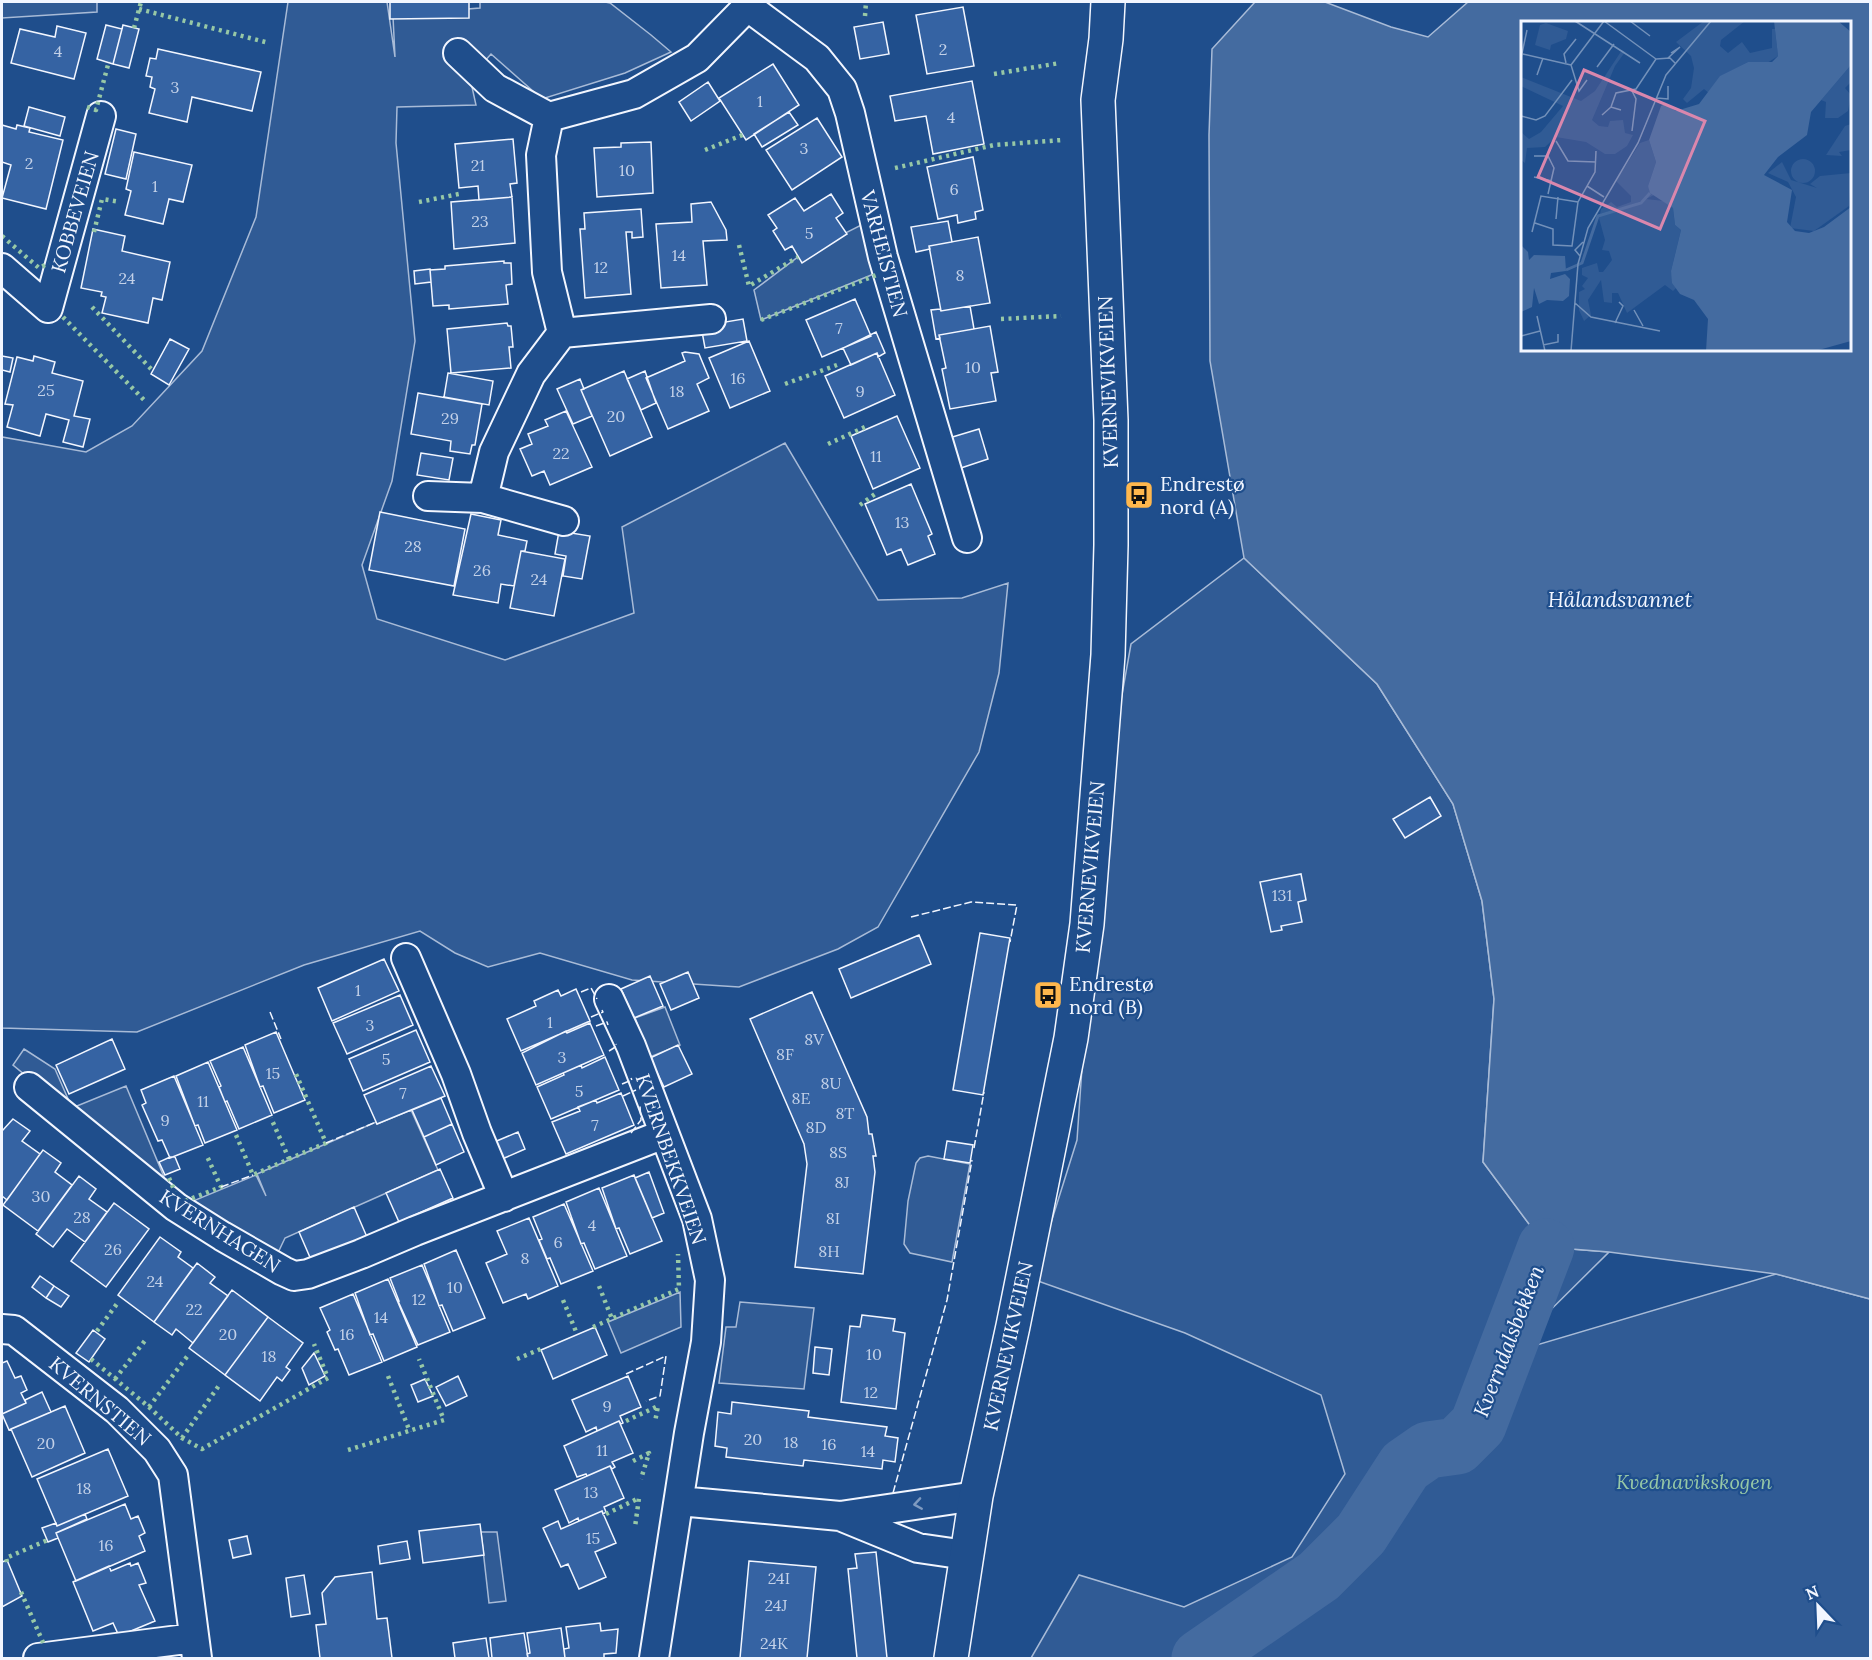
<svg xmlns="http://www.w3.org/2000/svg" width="1872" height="1660" viewBox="0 0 1872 1660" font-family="Lora,serif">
<rect width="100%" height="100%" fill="#1f4e8c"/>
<path fill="#305b95" stroke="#a8bbd7" stroke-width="1.5" d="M2 2H97V12L2 18Z
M288 2H387L395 57 393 17 403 14 480 8V2H605L610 3 651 35 671 52 625 73 542 99 491 54 470 78 476 105 397 107 396 143 415 341 392 481 362 565 377 619 505 660 634 613 622 527 785 443 878 600 962 598 1008 583 999 673 979 752 878 927 838 949 739 987 632 980 540 953 488 967 455 953 420 931 304 965 137 1032 2 1028V437L86 452 132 426 202 351 256 217Z
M875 218 886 269 761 320 754 290 798 257Z
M1244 558 1377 684 1453 804 1482 901 1494 999 1483 1162 1546 1247 1609 1252 1494 1366 1485 1388 1469 1401 1461 1426 1444 1436 1413 1440 1355 1523 1308 1568 1188 1658H1031L1079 1575 1184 1607 1292 1557 1345 1474 1321 1395 1185 1333 1035 1280 1038 1264 1077 1140 1084 1039 1113 745 1131 644Z
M665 1007 680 1045 650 1057 635 1018Z
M24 1049 55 1069 72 1108 126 1086 164 1177 158 1180 157 1184 13 1065Z
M411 1110 438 1170 285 1238 275 1259 181 1206 256 1175 266 1196 257 1174 376 1122 377 1124Z
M928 1156 970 1164 952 1262 910 1253 904 1244 908 1201 916 1163 920 1158Z
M1776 1274 1870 1299V1658H1214L1287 1605 1492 1415 1513 1352Z
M680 1292 681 1327 621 1353 608 1322Z
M740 1302 814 1308 804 1389 719 1383 726 1327H736Z
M481 1532H497L506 1601 489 1603Z"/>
<path fill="#446ba0" stroke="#a8bbd7" stroke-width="1.5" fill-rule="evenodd" d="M1255 2H1325L1391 27 1428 37 1468 2H1870V1299L1776 1274 1609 1252 1546 1247 1483 1162 1494 999 1482 901 1453 804 1377 684 1244 558 1210 361 1209 135 1212 49ZM1522 22H1850V350H1522Z"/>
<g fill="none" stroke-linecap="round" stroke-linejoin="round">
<path stroke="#446ba0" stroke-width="57" d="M1200 1658 1319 1576 1361 1534 1405 1466 1428 1450 1457 1446 1478 1425 1546 1247"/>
</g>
<path fill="#3563a3" stroke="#f2f6ff" stroke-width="1.5" d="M390 2H469V18L390 19Z
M963 7 974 66 927 74 916 15Z
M883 22 889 54 860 59 854 27Z
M106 25 122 29 113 64 97 59Z
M123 25 139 29 129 68 113 64Z
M57 26 86 33 74 79 11 63 20 29 55 37Z
M158 49 261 72 252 111 192 97 187 122 149 113 155 89 150 87 152 77 146 76 150 58 156 59Z
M773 64 799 105 746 140 719 98Z
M972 81 984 144 933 154 926 116 895 121 890 96Z
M708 82 720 101 691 121 679 102Z
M29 107 65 117 60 136 24 126Z
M789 112 798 125 762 147 754 134Z
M817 118 842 157 792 190 766 150Z
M2 125 16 129 17 125 30 128 29 132 63 140 46 209 2 198 11 165 2 162Z
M116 129 136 134 126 179 105 174Z
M513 139 517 183 510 184 512 197 479 200 478 186 459 188 455 144Z
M651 142 653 193 597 197 594 148 621 147V143Z
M134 152 192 165 183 202 169 199 163 224 125 215 131 191 126 189Z
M973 157 983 210 975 212 976 219 958 223 957 215 938 219 927 167Z
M831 194 843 213 836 218 847 234 802 263 792 246 785 250 773 231 777 228 768 215 795 198 804 211Z
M512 197 515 243 454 249 451 202Z
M711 202 726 230 727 240 703 241 707 285 661 288 656 224 692 222 691 204Z
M641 209 643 237 632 238V232H626L631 294 585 298 580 229H585L584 213Z
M948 221 952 242 929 246 930 249 916 252 911 227Z
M93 229 125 236 122 251 170 262 162 300 153 298 148 323 102 313 106 297 101 296 102 292 81 288Z
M978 237 990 303 941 311 929 246Z
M504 261V263H511L512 284 506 285 508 304 449 309V305L433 306 430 270 445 269V266Z
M430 269 431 282 415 284 414 271Z
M855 299 871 336 822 357 806 320Z
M970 306 974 329 939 335 940 338 936 339 931 310 940 309 941 311Z
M743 319 747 341 705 348 701 326Z
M507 323 508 326H511L513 347H509L511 368 451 373 447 329Z
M990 326 998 372 991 373 996 401 950 409 942 369 946 368 939 335Z
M876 332 885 353 878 357 877 353 851 365 843 348Z
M170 339 189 349 169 385 151 374Z
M749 341 770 391 730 408 709 358Z
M685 352 699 354 709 378 697 384 709 411 668 429 646 378 685 361 682 353Z
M877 353 895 395 844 418 825 376Z
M2 356 13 358 10 372 2 370Z
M34 356 55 362 52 373 83 381 74 416 90 419 83 447 63 442 69 420 46 414 40 436 7 427 13 405 5 404 17 357 33 361Z
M624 371 652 437 610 456 581 390Z
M645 371 656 403 641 410 627 379Z
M448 373 493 381 489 405 444 397Z
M580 379 584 389 581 390 592 416 573 424 557 389Z
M418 393 482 404 475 445H472L470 454 450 451 451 441 411 434Z
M566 411 592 467 550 485 544 471 532 476 520 449 532 444 528 434 548 426 545 420Z
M897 416 920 468 873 489 851 436Z
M979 429 988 459 958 469 949 438Z
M421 453 453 458 449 480 417 475Z
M911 484 932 534 928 536 935 554 908 565 901 549 887 555 865 504Z
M380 512 465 529 454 586 369 570Z
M471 514 501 520 498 535 527 541 525 551H521L514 586 501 584 498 603 453 595Z
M559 531 590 536 582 579 563 576 566 556 555 554Z
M521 551 565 559 554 616 510 608Z
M1430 797 1441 816 1405 838 1393 819Z
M1301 874 1306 900 1298 902 1302 922 1281 926 1282 930 1271 932 1260 882Z
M980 933 1010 938 983 1095 953 1090Z
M919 935 931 964 851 998 839 969Z
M384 959 399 991 332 1021 318 988Z
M688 972 699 998 671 1010 660 984Z
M650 976 663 1006 634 1018 621 989Z
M576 989 590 1021 521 1051 507 1019 536 1006 534 1001 558 990 561 996Z
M812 992 867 1117 869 1134H872L876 1156H873L875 1172 863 1274 795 1267 807 1164 804 1144 750 1019Z
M400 995 413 1025 347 1054 333 1023Z
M590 1023 604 1055 536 1085 522 1053 566 1031 567 1033Z
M416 1030 430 1062 363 1091 349 1059Z
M276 1032 305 1100 274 1113 263 1086 260 1087 245 1045Z
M112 1039 125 1069 69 1094 56 1065Z
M678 1045 692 1074 664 1087 650 1058Z
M243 1047 272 1115 239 1129 227 1101 225 1102 219 1087 221 1086 210 1061Z
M605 1057 619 1090 551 1119 537 1087 564 1075 563 1073 581 1065 582 1068Z
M208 1062 237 1130 205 1143 198 1125 195 1126 176 1076Z
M431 1066 445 1096 377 1124 364 1095Z
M174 1076 203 1145 170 1158 162 1140 158 1141 142 1105 146 1103 141 1090Z
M621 1093 634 1125 566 1154 552 1122 580 1111 578 1107 596 1100 597 1103Z
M441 1098 452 1124 424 1137 412 1110Z
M13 1119 30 1131 22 1141 40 1154 7 1200 2 1196V1131Z
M452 1124 464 1152 436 1165 424 1137Z
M518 1132 525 1149 500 1160 492 1143Z
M947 1141 973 1145 970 1163 944 1159Z
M43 1150 61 1163 55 1172 72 1185 38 1231 3 1205Z
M170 1157H175L180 1169 165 1175 159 1162Z
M440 1169 453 1198 399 1222 386 1193Z
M649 1172 664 1213 652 1218 635 1178Z
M634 1175 662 1241 630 1254 619 1228 616 1229 602 1188Z
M79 1176 96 1189 89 1199 107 1212 85 1242 67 1229 53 1247 36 1234Z
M599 1188 627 1256 595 1269 584 1243 581 1244 566 1202Z
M114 1203 149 1229 106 1287 71 1261Z
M564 1204 593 1271 561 1284 550 1258 547 1259 539 1240 542 1239 533 1217Z
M354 1207 367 1237 312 1262 299 1232Z
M529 1218 558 1286 528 1299 526 1294 503 1303 486 1263 507 1254 497 1231Z
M160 1237 181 1252 178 1257 193 1268 154 1322 118 1295Z
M456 1250 485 1318 453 1331 442 1305 439 1306 424 1264Z
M197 1263 215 1277 210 1283 228 1296 193 1343 176 1329 172 1335 154 1322Z
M422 1265 450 1332 418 1345 398 1301H399L390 1278Z
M40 1276 54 1286 46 1298 32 1287Z
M388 1279 417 1347 384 1361 373 1334 370 1335 355 1293Z
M54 1286 69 1296 61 1307 46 1298Z
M232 1290 268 1317 225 1375 189 1348Z
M353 1294 382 1362 349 1375 338 1349 335 1350 327 1332 330 1330 320 1308Z
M862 1315 895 1319 893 1331 905 1333 896 1409 841 1402 850 1326 860 1327Z
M268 1317 303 1343 286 1367 290 1370 282 1381 277 1377 260 1401 225 1375Z
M595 1327 607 1355 553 1379 541 1350Z
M93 1330 105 1339 89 1362 76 1353Z
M815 1347 832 1349 829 1375 813 1373Z
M314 1353 325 1376 309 1385 302 1368Z
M7 1361 15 1378 21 1376 27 1390 21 1393 26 1403 2 1414V1363Z
M458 1376 467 1396 446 1406 436 1387Z
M628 1376 641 1407 620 1416 623 1423 621 1424 619 1421 597 1431 596 1427 586 1432 572 1400Z
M425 1379 433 1396 418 1402 411 1385Z
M42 1392 51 1412 9 1430 2 1414 26 1403 25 1400Z
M732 1402 809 1411 808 1417 887 1427 885 1436 898 1438 895 1462 883 1460 882 1469 804 1460 803 1466 726 1457 727 1448 715 1446 718 1412 731 1414Z
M65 1406 85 1453 32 1477 11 1429Z
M619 1421 633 1453 612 1462 615 1467 612 1469 610 1466 587 1476 586 1474 577 1477 564 1446Z
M108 1449 128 1496 57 1526 37 1479Z
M610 1466 624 1498 604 1507 606 1512 603 1514 602 1511 579 1521 578 1518 569 1523 555 1490Z
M125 1504 131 1519 138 1516 145 1533 139 1536 145 1551 76 1581 56 1533Z
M602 1511 616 1543 595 1552 606 1577 579 1589 568 1564 561 1567 543 1528 558 1521 561 1529Z
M85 1514 87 1519 56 1533 58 1538 48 1542 42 1528 56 1523 57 1526Z
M480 1524 484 1555 423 1563 419 1531Z
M247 1536 251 1554 233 1558 229 1540Z
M407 1541 410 1559 380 1564 378 1546Z
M876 1552 887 1658H857L848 1569 857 1568 855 1554Z
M7 1560 22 1596 2 1607V1562Z
M749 1561 816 1567 807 1658H740Z
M130 1563 131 1566 138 1563 146 1583 139 1585 155 1621 119 1636 113 1623 93 1631 73 1582 109 1566 111 1571Z
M372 1572 377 1619 387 1618 392 1658H320L316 1625 326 1624 322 1593 335 1577Z
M304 1575 310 1614 291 1617 286 1578Z
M600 1623 601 1631 618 1629 616 1653 604 1654V1658H565L564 1649 569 1648 566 1627Z
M561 1628 565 1658H528L527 1654 530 1653 527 1633Z
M524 1633 528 1658H492L490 1638Z
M486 1638 489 1658H455L453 1643Z"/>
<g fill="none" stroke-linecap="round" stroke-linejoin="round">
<g stroke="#f2f6ff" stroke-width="32">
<path id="minor" d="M748 7 817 58 842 89 850 113 883 257 967 538
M458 53 495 88 549 117
M2 268 48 308 101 116
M562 333 547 272 541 155 549 117 634 94 697 58 752 2
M428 496 483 498 564 521
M483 498 494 452 531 374 562 333 711 319
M406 958 456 1074 477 1133 504 1197
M609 999 631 1046 697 1219 710 1280 706 1342 689 1433 654 1658
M29 1087 176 1207 222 1236 283 1271 294 1276 308 1274 361 1254 415 1231 664 1134
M2 1329 14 1330 117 1410 157 1450 173 1475 197 1658
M679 1501 840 1516 976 1496
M840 1516 918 1548 966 1555
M38 1658 194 1638"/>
</g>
<g stroke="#f2f6ff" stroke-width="36">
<path id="secondary" d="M951 1658 976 1496 1013 1326 1071 1038 1087 924 1108 655 1111 545V420L1098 100 1106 39 1108 2"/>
</g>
<use href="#minor" stroke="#1f4e8c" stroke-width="28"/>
<use href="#secondary" stroke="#1f4e8c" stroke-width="33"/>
<path stroke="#97c8a6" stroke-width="4.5" stroke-dasharray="3 4.5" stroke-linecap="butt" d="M139 9 269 43
M865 16 866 2
M134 28 141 2
M994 74 1060 63
M87 107 96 110 109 61
M705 150 745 134
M895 168 994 145 1062 140
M419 202 459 194
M94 232 102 199 120 202
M2 236 39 268 49 263
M739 245 749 286 798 257
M92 307 154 372
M63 317 145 401
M1001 319 1061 316
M761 320 879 274
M785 384 837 365
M828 444 865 427
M860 505 875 494
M236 1135 253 1175 289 1159 271 1118
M289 1159 326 1143 296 1074
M169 1178 175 1192
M185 1201 221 1187 206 1154
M599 1286 612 1319
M563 1300 577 1334
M593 1327 679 1289 678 1254
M97 1331 119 1301
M91 1359 149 1407 182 1438 202 1449 328 1378 314 1344
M517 1359 543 1348
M388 1376 410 1432
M115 1379 147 1338
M149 1407 189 1354
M626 1421 658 1406 655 1422
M182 1438 220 1384
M348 1450 444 1420 419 1359
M633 1461 649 1453 641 1479
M606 1514 639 1498 635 1527
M7 1562 6 1558 50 1539
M21 1592 45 1647"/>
<path stroke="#f2f6ff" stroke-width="1.5" stroke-dasharray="8 3" stroke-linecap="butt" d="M911 917 971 902 1017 905 1010 942
M581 992 591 988 597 999
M270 1012 281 1039
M591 1017 603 1012 602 1010
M596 1026 607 1022 608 1025
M609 1051 617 1046 616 1044
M622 1084 632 1080 631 1078
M623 1096 636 1090
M631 1133 641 1120 640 1106
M326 1143 376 1122
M974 1148 984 1092
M221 1187 253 1175
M626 1374 666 1356 660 1396 646 1401
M893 1493 947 1300 972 1160"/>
</g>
<defs><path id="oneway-chevron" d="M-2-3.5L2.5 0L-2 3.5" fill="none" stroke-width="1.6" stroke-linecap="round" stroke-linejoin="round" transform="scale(1.5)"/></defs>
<use stroke="#7e9ac0" href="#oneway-chevron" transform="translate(918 1504) rotate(171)"/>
<defs>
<g id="bus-square" transform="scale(1.5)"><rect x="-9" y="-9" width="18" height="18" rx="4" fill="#ffb74d" stroke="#1f4e8c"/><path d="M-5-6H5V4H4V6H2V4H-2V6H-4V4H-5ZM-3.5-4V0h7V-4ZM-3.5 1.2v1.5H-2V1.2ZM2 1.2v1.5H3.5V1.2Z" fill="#111"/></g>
</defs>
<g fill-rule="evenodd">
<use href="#bus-square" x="1139" y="495"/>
<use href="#bus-square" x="1048" y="995"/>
</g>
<g text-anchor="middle" stroke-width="4.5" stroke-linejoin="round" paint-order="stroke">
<g font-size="16" fill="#c3d1e8">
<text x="943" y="55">2</text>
<text x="58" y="57">4</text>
<text x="175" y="93">3</text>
<text x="760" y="107">1</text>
<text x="951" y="123">4</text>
<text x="804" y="154">3</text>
<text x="29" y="169">2</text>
<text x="478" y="171">21</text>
<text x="627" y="176">10</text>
<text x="155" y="192">1</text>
<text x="954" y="195">6</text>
<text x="480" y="227">23</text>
<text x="809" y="239">5</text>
<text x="679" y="261">14</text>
<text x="601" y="273">12</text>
<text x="960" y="281">8</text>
<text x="127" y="284">24</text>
<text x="839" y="334">7</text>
<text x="973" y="373">10</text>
<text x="738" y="384">16</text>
<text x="46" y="396">25</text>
<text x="677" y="397">18</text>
<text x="860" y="397">9</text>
<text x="616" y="422">20</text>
<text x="450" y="424">29</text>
<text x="561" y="459">22</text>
<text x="876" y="462">11</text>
<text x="902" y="528">13</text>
<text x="413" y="552">28</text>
<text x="482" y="576">26</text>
<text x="539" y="585">24</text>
<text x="1282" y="901">131</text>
<text x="358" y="996">1</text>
<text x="550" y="1028">1</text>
<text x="370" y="1031">3</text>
<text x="814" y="1045">8V</text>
<text x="785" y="1060">8F</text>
<text x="562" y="1063">3</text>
<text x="386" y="1065">5</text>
<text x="273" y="1079">15</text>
<text x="831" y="1089">8U</text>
<text x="579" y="1097">5</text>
<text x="403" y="1099">7</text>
<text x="801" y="1104">8E</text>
<text x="203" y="1107">11</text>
<text x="845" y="1119">8T</text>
<text x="165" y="1126">9</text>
<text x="595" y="1131">7</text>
<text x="816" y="1133">8D</text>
<text x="838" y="1158">8S</text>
<text x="842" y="1188">8J</text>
<text x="41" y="1202">30</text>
<text x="82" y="1223">28</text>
<text x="833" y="1224">8I</text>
<text x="592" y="1231">4</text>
<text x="558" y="1248">6</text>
<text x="113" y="1255">26</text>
<text x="829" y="1257">8H</text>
<text x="525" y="1264">8</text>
<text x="155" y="1287">24</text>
<text x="455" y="1293">10</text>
<text x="419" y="1305">12</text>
<text x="194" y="1315">22</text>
<text x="381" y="1323">14</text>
<text x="228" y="1340">20</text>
<text x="347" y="1340">16</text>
<text x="874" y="1360">10</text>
<text x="269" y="1362">18</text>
<text x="871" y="1398">12</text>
<text x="607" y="1412">9</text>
<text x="753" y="1445">20</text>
<text x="791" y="1448">18</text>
<text x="46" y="1449">20</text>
<text x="829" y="1450">16</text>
<text x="602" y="1456">11</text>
<text x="868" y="1457">14</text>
<text x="84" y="1494">18</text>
<text x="591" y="1498">13</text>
<text x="593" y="1544">15</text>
<text x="106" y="1551">16</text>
<text x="779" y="1584">24I</text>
<text x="776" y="1611">24J</text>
<text x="774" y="1649">24K</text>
</g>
<g font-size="20" fill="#f2f6ff" stroke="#1f4e8c">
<text transform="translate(75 212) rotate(-74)" y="7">KOBBEVEIEN</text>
<text transform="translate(884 254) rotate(75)" y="7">VARHEISTIEN</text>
<text transform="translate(1108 382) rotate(-92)" y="7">KVERNEVIKVEIEN</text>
<text transform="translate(1090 867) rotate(-85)" y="7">KVERNEVIKVEIEN</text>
<text transform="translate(671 1159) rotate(71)" y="7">KVERNBEKKVEIEN</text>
<text transform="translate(220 1231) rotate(32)" y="7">KVERNHAGEN</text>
<text transform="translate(1008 1346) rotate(-78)" y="7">KVERNEVIKVEIEN</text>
<text transform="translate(100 1401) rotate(40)" y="7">KVERNSTIEN</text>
</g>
<g font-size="20" fill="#f2f6ff" stroke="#1f4e8c" text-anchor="start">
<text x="1160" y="491">Endrestø<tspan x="1160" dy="23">nord (A)</tspan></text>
<text x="1069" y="991">Endrestø<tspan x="1069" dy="23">nord (B)</tspan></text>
</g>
<g font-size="20" font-style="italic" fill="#97c8a6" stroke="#1f4e8c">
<text x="1694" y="1489">Kvednavikskogen</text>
</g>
<g font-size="21" font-style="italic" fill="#f2f6ff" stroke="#1f4e8c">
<text x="1620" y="607">Hålandsvannet</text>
<text transform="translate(1509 1341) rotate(-69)" y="7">Kverndalsbekken</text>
</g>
</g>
<g transform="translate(1521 21)">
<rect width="330" height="330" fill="#1f4e8c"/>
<path d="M183 0H224L200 19 199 25 207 32 221 21 229 32 251 27V8H254L257 35 243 44 227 41 200 55 189 73 183 68 166 82 162 78 170 67 173 47 170 35 155 21ZM25 2 47 10 45 18 30 24 29 29 14 24 19 4ZM101 29 104 31 94 45 71 99 78 105 87 106 89 100 102 99 104 112 112 114 106 125 94 133H84L65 121 35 116 24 126 6 127 4 142 0 139V111L8 118 20 111 42 85 0 65V56L60 80 74 70ZM330 44V61L324 67 330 74 327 90 317 97H304L305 81 300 79ZM330 103V129L318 131 321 135 305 134 324 105ZM128 119 135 141 127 165 133 174 125 178 143 180 152 187 154 204 160 209 150 250 155 267 152 270 144 264 106 292 97 272H91V282L83 281 80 259 67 279 70 294 63 300 58 289V271L64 268 61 265 67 257 61 254V247L76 242 78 251H82L91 239 88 230 81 229 84 219 78 197 80 194 102 188 121 182 123 179 105 186 79 193 80 188 90 181 96 186 110 181V175L95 160 119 122ZM270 150a12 12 0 1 1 24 0a12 12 0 1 1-24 0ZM261 141 270 159 296 167 289 163 299 155 330 152 328 185 293 210 269 207 275 176 267 161 247 152Z" fill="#305b95"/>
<path d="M253 0H317L330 11V44L290 91 286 114 257 136 243 154 271 169 266 201 274 210 288 212 303 206 330 186V320L294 330H185L187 298 173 279 159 273 151 262 150 250 160 209 154 204 152 187 129 172 127 165 135 141 128 119 140 85 144 83 155 90 178 83 199 55 227 41H251L257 35ZM0 224 7 231 8 239 13 234 44 235 45 250 30 252 29 258 44 253 49 258 48 275 42 280 26 279 18 283 13 267 11 286 0 291Z" fill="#446ba0"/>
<path fill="none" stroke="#446ba0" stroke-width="3" d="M45 249 61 242 77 195 120 182 129 172"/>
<path fill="none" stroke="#7391ba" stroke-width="1.5" d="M54 0 119 42M83 0 135 38M109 0 129 15M2 33 50 44M0 37 6 9M147 37 159 26 150 32M135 38 149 37 155 43M45 42 43 33 55 18M76 46 93 23M16 54 22 37M66 59 58 70 50 44 83 0M136 77 147 78V65M90 86 95 72 115 68 135 38M81 94 90 86 100 89M0 95 15 99 24 95 51 59M111 110 115 78 111 70M35 120 47 140 75 141M13 135H27L33 147 27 173M13 156 31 160M66 165 83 176M35 198 37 176M14 202 32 208V224L51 225 57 181 74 151 75 130M11 211 20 175 57 181M59 235 54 229 62 221M54 282 70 296 139 310M113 289 122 305M16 295 24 330M94 302 102 285 98 281M0 315 19 310M22 324 37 321V313M50 330 57 243 67 207 117 122 145 54 190 0"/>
<path fill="#da87ad" fill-opacity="0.15" stroke="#da87ad" stroke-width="3" d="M63 49 184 100 139 208 17 156Z"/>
<rect width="330" height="330" fill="none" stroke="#f2f6ff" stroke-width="3"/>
</g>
<rect width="1872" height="1660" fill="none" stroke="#f2f6ff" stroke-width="6"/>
<g transform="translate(1818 1606) rotate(337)" stroke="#1f4e8c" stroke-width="4.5" paint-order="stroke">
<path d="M0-4.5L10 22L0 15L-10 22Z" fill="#f2f6ff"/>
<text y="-9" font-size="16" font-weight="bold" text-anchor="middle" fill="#f2f6ff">N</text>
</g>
</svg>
